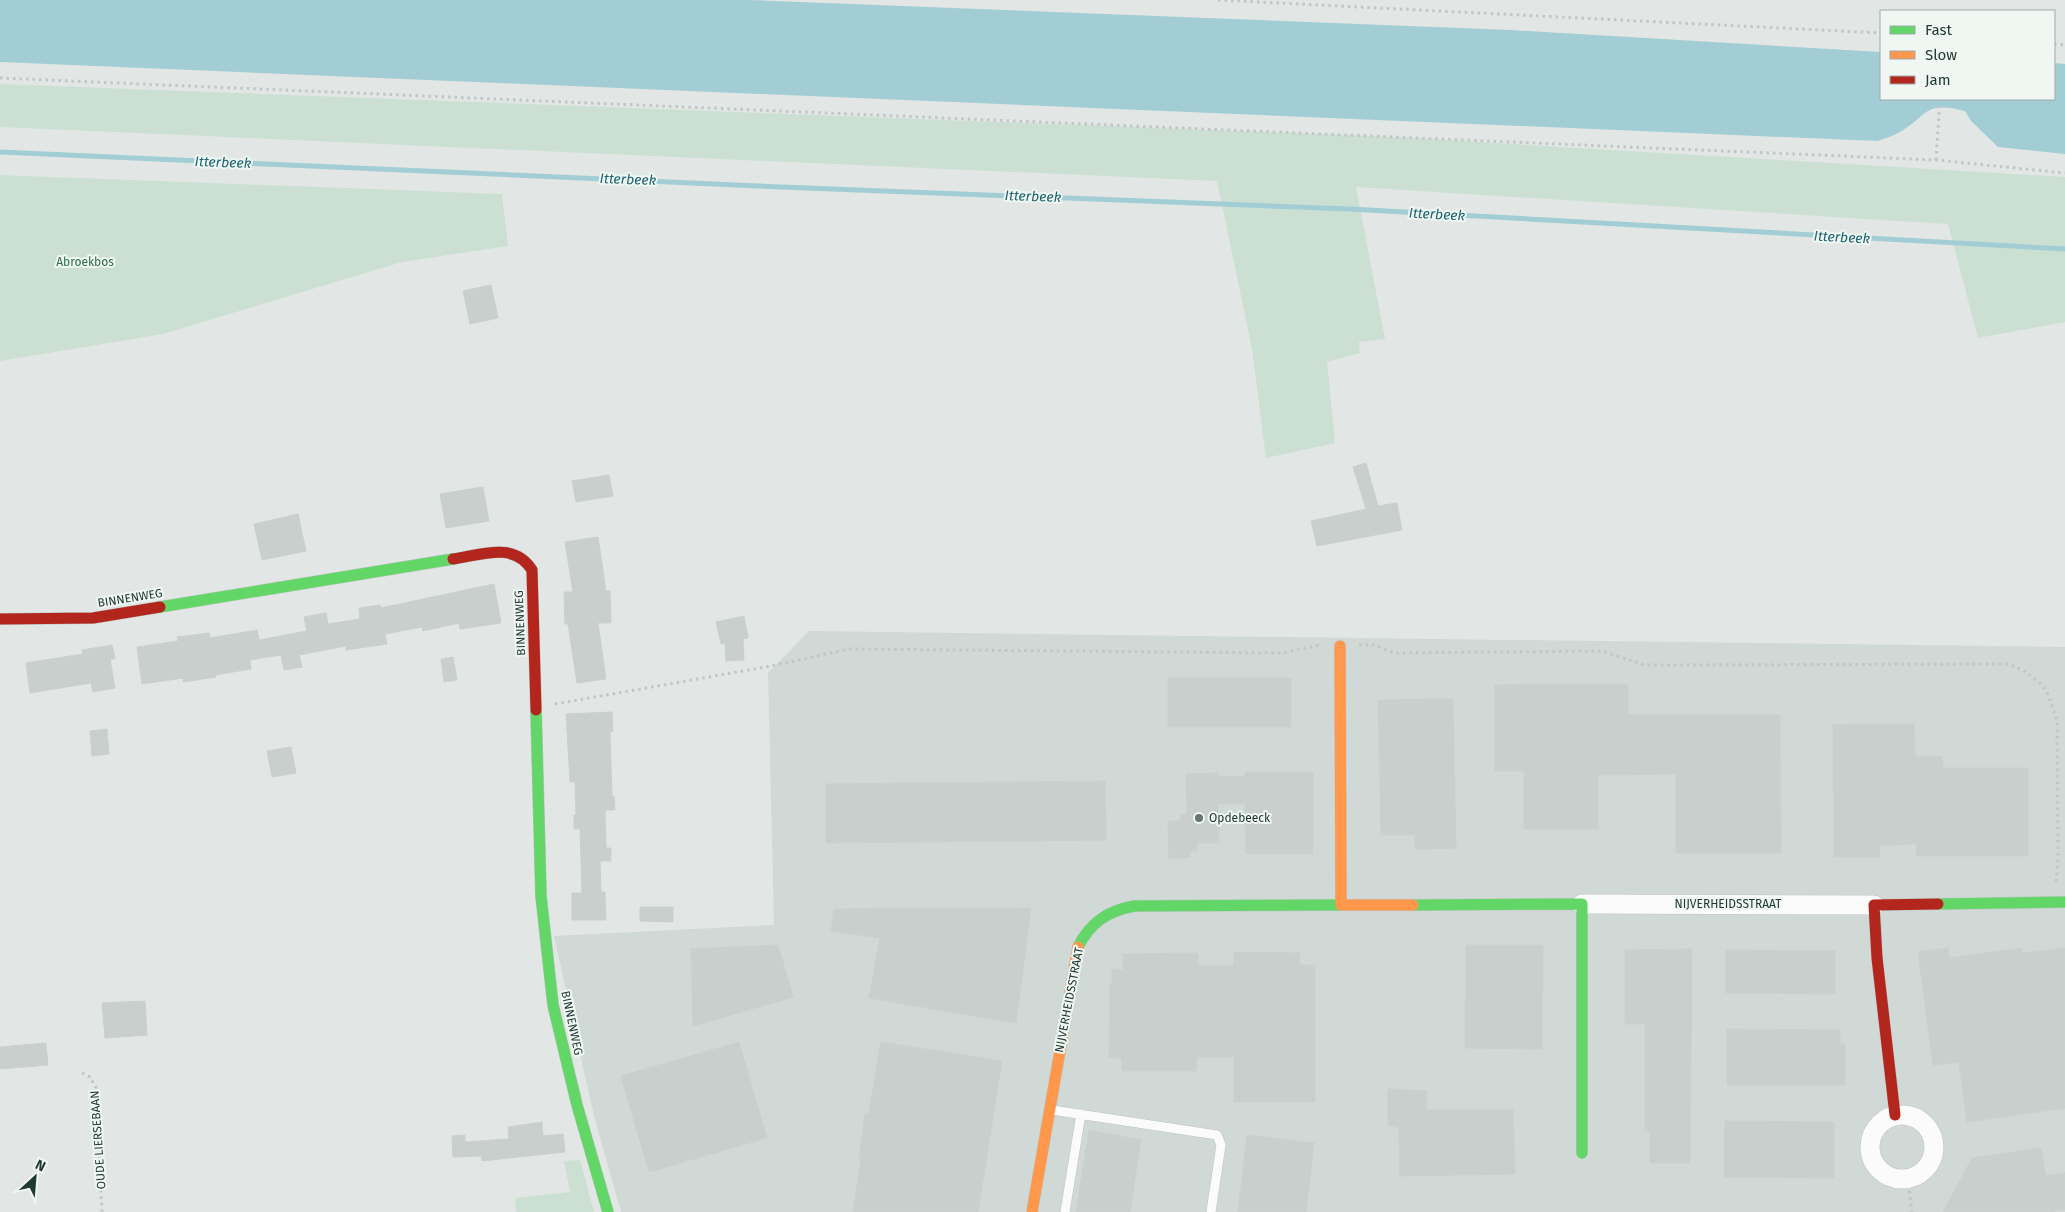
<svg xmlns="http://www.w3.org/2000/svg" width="2065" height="1212" viewBox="0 0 2065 1212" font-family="'Fira Sans',sans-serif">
<rect width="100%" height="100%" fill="#e2e7e5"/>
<path fill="#d0d9d5" d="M809 631 2065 647V1212H621L594 1116 554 936 774 925 768 673Z"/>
<path fill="#cbe0d2" d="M0 84 1396 137 2065 177V322L1978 338 1948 224 1356 187 1385 339 1359 342 1360 353 1327 362 1335 443 1266 458 1252 349 1217 181 0 127Z
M0 175 502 194 508 246 402 262 163 334 0 361Z
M580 1160 594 1212H516L515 1198 570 1192 564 1161Z"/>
<path fill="#a3cdd5" d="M0 0H750L1511 30 1881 52V99H2054V63L2065 64V154L1998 147 1971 121 1965 111C1923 101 1930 114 1900 132 1893 136 1885 138 1878 141L0 62Z"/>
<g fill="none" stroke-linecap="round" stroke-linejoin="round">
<path stroke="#a3cdd5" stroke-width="5" d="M0 152 781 187 1350 209 2065 249"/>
</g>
<path fill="#c9cfcc" stroke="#cbd0ce" d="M491 285 498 318 470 324 463 291Z
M1366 463 1378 506 1397 503 1402 530 1317 546 1311 521 1366 509 1353 467Z
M609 475 613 496 576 502 572 481Z
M483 487 489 521 446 528 440 494Z
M298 514 306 551 262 560 254 524Z
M598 537 606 591H610L611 623H598L606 679 577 683 568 624H565L564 592H573L565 542Z
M494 584 501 623 460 629 459 623 423 631 422 627 385 634 387 644 346 650V646L299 655 302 667 284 670 281 655 250 660 251 669 215 675 216 677 183 682V678L142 684 137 647 178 641 177 637 209 633 210 638 257 630 259 640 307 631 304 617 326 613 328 624 360 619 359 608 380 605 381 608Z
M744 616 748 638 743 639 744 660 726 661 725 643 721 644 716 622Z
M112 645 115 659H110L115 688 93 692 91 683 30 693 26 663 83 654 82 650Z
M453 657 457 680 444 682 441 659Z
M1168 678H1291V727H1168Z
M1628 684V715H1780L1781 853H1676V774L1598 775V829H1524V771H1495V685Z
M1453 699 1456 848 1415 849V835H1381L1378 700Z
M612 712 613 731 610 732 612 796H614L615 810H605L606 848H611V861H600L601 892H605L606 920H572V893H582L580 829H574V815H576L575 782H570L566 714Z
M1914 724 1915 756 1942 757 1943 768H2028V856H1917L1916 844 1879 845 1880 857H1834L1833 725Z
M107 729 109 754 92 756 90 731Z
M291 747 296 773 272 777 267 751Z
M1245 772H1313V854H1246L1245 803 1218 804 1219 843H1197V851H1190V857L1169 859 1168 821H1180V815H1187L1186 774 1218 773V776L1245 777Z
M1105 781 1106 840 826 843V784Z
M640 907H673V922L640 921Z
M1031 908 1016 1023 869 998 880 938 831 931 834 909Z
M778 945 793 997 693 1026 691 949Z
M1466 945H1543L1542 1049 1465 1048Z
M1948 948 1949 958 2021 948 2022 953 2065 948V1108L1967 1122 1959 1062 1933 1065 1918 952Z
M1692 949 1690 1163H1650V1131H1645V1024H1625V950Z
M1726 950 1835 951V994L1726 993Z
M1234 952 1300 953 1299 965H1315V1102H1234V1057H1197V1071H1122V1058H1109L1110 984 1112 983V969L1123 970V954L1198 953V966H1234Z
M145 1001 147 1035 105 1038 102 1003Z
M1727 1029 1840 1030V1044H1845V1085H1727Z
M739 1042 767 1138 649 1172 621 1076Z
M881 1042 1002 1061 978 1212H853L861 1159H859L865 1113 869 1114Z
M46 1043 48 1065 0 1069V1047Z
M1388 1089 1427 1091 1426 1110H1513L1515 1174 1400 1176 1399 1128 1388 1125Z
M1725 1121 1834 1122V1178L1724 1177Z
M542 1122 543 1136 563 1134 565 1152 482 1161 481 1156 453 1157 452 1136 465 1135V1142L509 1139 508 1127Z
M1089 1130 1141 1140 1130 1212H1076Z
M1247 1135 1314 1143 1306 1212H1238Z
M2041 1148 2046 1176 2065 1173V1209L2047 1212H1943L1972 1158Z"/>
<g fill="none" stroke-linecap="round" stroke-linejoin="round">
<g stroke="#bfc4c2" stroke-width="10">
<path id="lane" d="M1052 1110 1217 1135 1221 1145 1211 1212
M1065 1212 1081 1114"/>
</g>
<g stroke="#bfc4c2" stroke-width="20">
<path id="street" d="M1582 904 1874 905
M1870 1147a32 32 0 1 1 64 0a32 32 0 1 1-64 0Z"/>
</g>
<g stroke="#bec5c2" stroke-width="12">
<path id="fast" d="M160 607 453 559
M536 710 541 896 553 1005 577 1105 608 1212
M1938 904 2065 902
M1413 905 1582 904V1153
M1078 947C1090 923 1107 911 1134 906L1341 905"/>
</g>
<g stroke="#bec5c2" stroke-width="12">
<path id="slow" d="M1340 646 1341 905H1413
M1032 1212 1078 947"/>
</g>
<g stroke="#bec5c2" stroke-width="12">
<path id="jam" d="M453 559C481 555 514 541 532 570L536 710
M0 619 93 618 160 607
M1895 1115 1877 958 1874 905 1938 904"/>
</g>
<path stroke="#c0c7c6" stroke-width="3" stroke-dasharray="2.5 4" stroke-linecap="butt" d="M1218 0 1881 33
M2054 44 2065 45
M0 78 1936 160 2065 173
M1936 160 1940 99
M1359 645H1374L1394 653 1601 651 1645 665 2008 664 2023 670 2038 681 2047 692 2057 720 2058 858 2056 882
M555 704 771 666 849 649 1283 653 1320 645
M82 1073 90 1077 96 1088 102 1212
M1908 1178 1912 1212"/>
<use href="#lane" stroke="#fbfbfb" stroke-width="9"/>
<use href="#street" stroke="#fbfbfb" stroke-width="19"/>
<use href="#fast" stroke="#63d668" stroke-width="11"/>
<use href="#slow" stroke="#ff974d" stroke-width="11"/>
<use href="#jam" stroke="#b3261e" stroke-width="11"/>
</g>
<circle fill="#657671" stroke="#f0f7f3" stroke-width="2" cx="1199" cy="818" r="5"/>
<g text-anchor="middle" stroke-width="4" stroke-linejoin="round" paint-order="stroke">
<g font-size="12" fill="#2d6f47" stroke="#f0f7f3">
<text x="85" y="266">Abroekbos</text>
</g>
<g font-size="12" fill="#213933" stroke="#f0f7f3">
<text transform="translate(130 598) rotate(-9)" y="4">BINNENWEG</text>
<text transform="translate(520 623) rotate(-92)" y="4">BINNENWEG</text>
<text x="1728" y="908">NIJVERHEIDSSTRAAT</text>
<text transform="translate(1069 1000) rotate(-79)" y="4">NIJVERHEIDSSTRAAT</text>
<text transform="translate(572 1023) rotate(78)" y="4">BINNENWEG</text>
<text transform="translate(98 1140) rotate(-94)" y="4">OUDE LIERSEBAAN</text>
</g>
<g font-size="12" fill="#213933" stroke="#f0f7f3" text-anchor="start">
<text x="1209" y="822">Opdebeeck</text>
</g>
<g font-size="14" font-style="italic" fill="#1d6473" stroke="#f0f7f3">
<text transform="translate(223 162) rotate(2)" y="5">Itterbeek</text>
<text transform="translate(628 179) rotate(2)" y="5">Itterbeek</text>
<text transform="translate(1033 196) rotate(2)" y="5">Itterbeek</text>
<text transform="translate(1437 214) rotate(3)" y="5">Itterbeek</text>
<text transform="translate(1842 237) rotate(3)" y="5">Itterbeek</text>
</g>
</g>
<rect x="1880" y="10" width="175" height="90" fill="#f0f7f3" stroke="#9daba6"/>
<rect x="1890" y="26" width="25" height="8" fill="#63d668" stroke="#9daba6"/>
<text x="1925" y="35" font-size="15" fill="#213933">Fast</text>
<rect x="1890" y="51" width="25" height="8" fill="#ff974d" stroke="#9daba6"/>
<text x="1925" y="60" font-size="15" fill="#213933">Slow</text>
<rect x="1890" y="76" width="25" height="8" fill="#b3261e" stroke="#9daba6"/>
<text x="1925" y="85" font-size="15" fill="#213933">Jam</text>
<g transform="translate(35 1177) rotate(26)" stroke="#f0f7f3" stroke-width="4" paint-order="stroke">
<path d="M0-4L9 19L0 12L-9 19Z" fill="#213933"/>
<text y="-8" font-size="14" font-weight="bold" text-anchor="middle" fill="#213933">N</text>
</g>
</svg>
